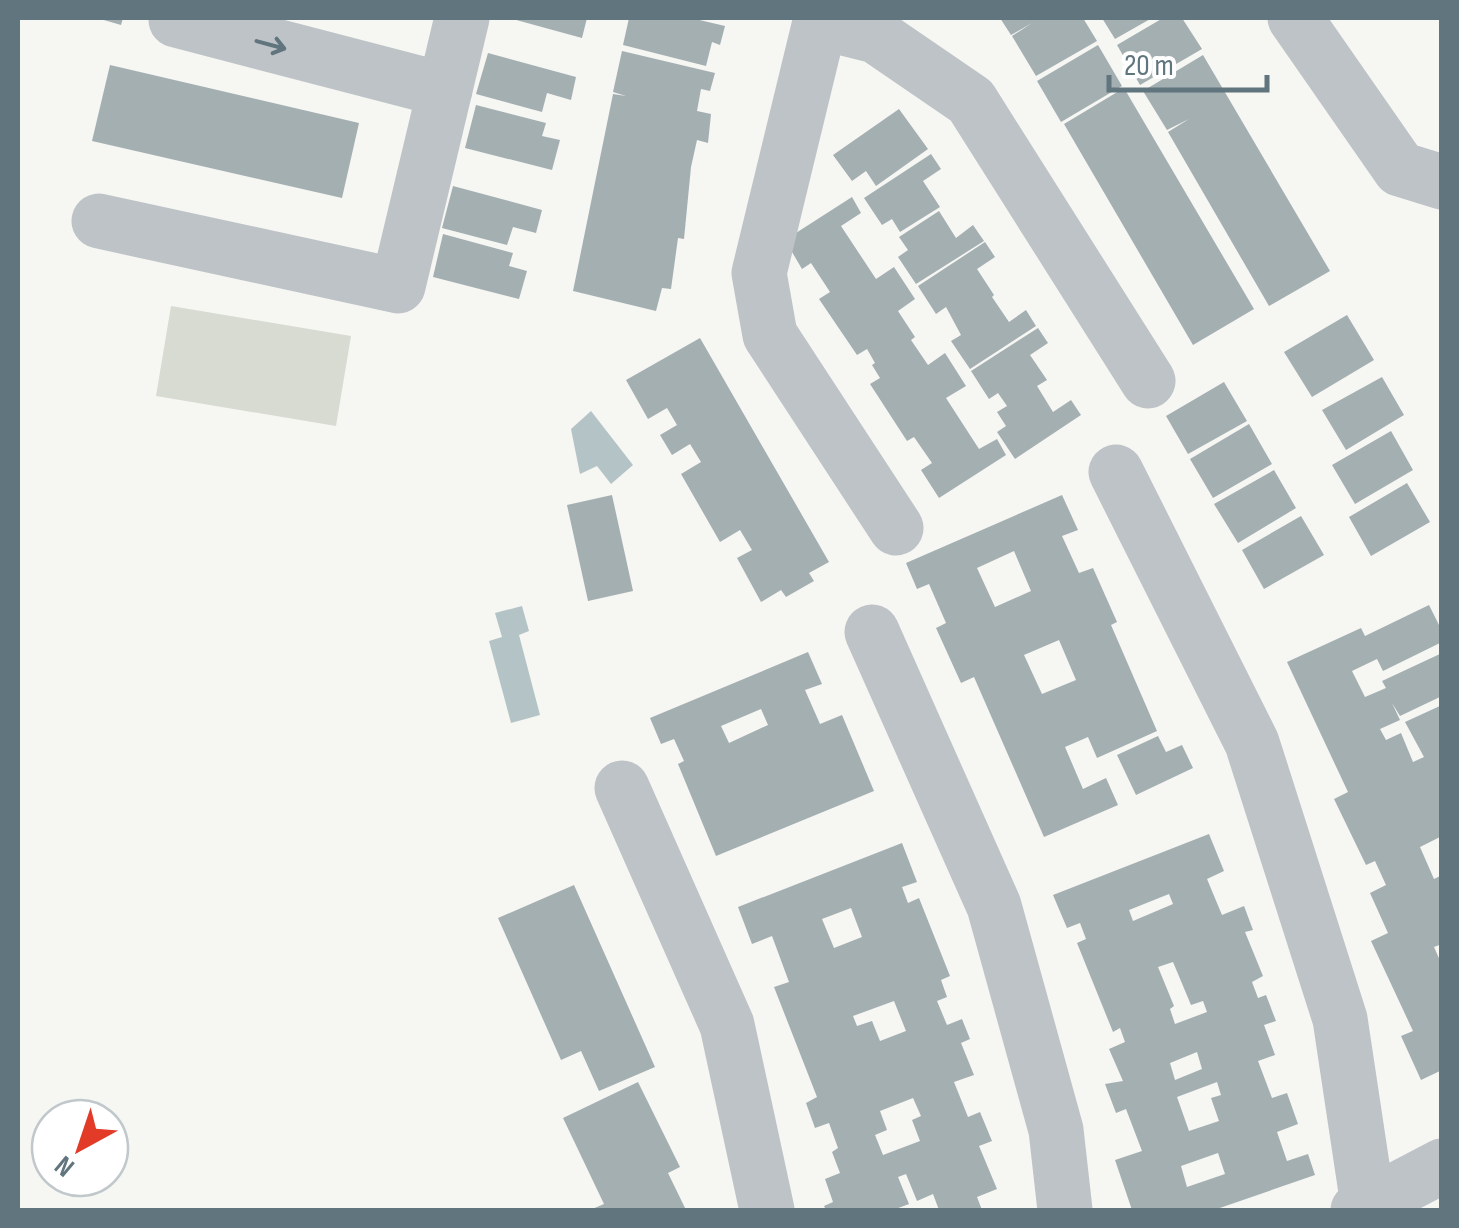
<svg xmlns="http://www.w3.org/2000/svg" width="1459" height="1228" viewBox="0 0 1459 1228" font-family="'Sofia Sans Condensed',sans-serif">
<rect width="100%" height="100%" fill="#f6f6f3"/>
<path fill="#d7dbd2" d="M171 306 351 336 336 426 156 396Z"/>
<path fill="#b4c4c6" d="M591 411 633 465 611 484 597 466 580 474 571 429Z
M522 606 529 631 519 635 540 715 511 723 489 641 502 637 495 613Z"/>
<path fill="#a4afb2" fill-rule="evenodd" d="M97 18H123L121 25Z
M509 18H587L582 38Z
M629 18H691L725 26 720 45 712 42 706 66 623 45Z
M1000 18H1083L1097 41 1036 76 1012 36 1032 23 1011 35Z
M1102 18H1152L1115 39Z
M1163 18H1182L1202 49 1140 85 1117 45Z
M1098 45 1122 86 1061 122 1037 81Z
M622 51 715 73 710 91 701 89 697 111 711 114 708 143 697 140 691 167 684 239 678 238 671 289 662 288 656 311 573 291 613 94 626 96 613 92Z
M488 53 576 77 571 100 547 93 542 112 476 94Z
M1203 55 1330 271 1269 306 1168 132 1189 119 1167 130 1143 91Z
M110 65 359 123 342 198 92 141Z
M1124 88 1254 309 1193 345 1064 124Z
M476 105 546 123 542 136 560 140 552 170 465 148Z
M899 109 928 149 876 186 866 171 852 181 833 155Z
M931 154 941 169 923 181 940 207 900 232 892 219 882 225 864 198Z
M453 186 542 210 536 233 513 227 507 245 442 228Z
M852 197 861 213 841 226 876 279 894 267 915 299 898 311 915 337 911 340 928 365 945 353 966 386 946 398 979 449 997 439 1006 455 939 498 921 470 932 463 914 437 907 441 870 384 880 378 872 365 875 363 867 349 857 355 819 299 830 292 811 263 802 269 785 240Z
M939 211 956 238 973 225 984 241 916 284 898 257 908 250 899 237Z
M443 234 513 253 509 266 527 271 519 299 433 277Z
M985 242 995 257 977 269 994 295 992 297 1009 322 1026 310 1036 326 970 369 951 341 961 335 946 307 936 314 918 286Z
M1347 315 1374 360 1312 397 1284 352Z
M1038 328 1048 343 1030 355 1047 380 1037 386 1053 412 1071 400 1081 415 1015 459 997 432 1006 426 997 412 1007 406 998 393 989 399 971 371Z
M700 338 829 562 809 573 814 581 786 597 781 590 761 602 737 558 752 550 740 530 720 542 681 474 701 462 690 444 672 455 660 435 677 425 667 408 648 419 626 380Z
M1382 377 1404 415 1346 450 1322 410Z
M1224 382 1247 421 1188 454 1166 416Z
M1249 424 1272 464 1213 498 1190 459Z
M1391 431 1413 470 1355 504 1332 465Z
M1274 470 1296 508 1238 543 1214 504Z
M1407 483 1430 522 1371 556 1349 517Z
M612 495 633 591 588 601 567 505Z
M1062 495 1078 530 1062 536 1079 573 1093 568 1117 622 1111 625 1157 731 1097 758 1088 737 1065 747 1083 789 1106 778 1118 805 1044 837 974 677 961 683 936 628 946 623 929 584 917 589 906 563ZM1014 551 1031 591 995 607 977 568ZM1059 640 1076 680 1042 694 1024 655Z
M1301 516 1324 555 1264 589 1242 550Z
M1429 605 1442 631V642L1383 671 1377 659 1352 671 1365 697 1386 688 1382 681 1442 653V696L1400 716 1392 703 1400 720 1380 729 1386 740 1401 733 1413 762 1424 757 1405 722 1442 705V836L1420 847 1434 879 1442 875V944L1434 947 1442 965V1070L1421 1080 1401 1036 1413 1031 1371 941 1388 933 1370 893 1386 885 1375 861 1366 865 1334 799 1348 792 1287 662 1361 628 1365 636Z
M808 652 822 684 805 690 820 724 842 715 874 791 716 856 678 764 684 761 674 739 661 744 650 718ZM761 709 768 725 729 743 721 726Z
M1158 736 1166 752 1182 745 1193 768 1136 795 1117 755Z
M1209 834 1224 871 1207 879 1222 915 1244 906 1253 930 1245 932 1263 976 1252 982 1258 998 1266 995 1276 1021 1264 1025 1275 1055 1258 1061 1272 1098 1287 1093 1298 1124 1277 1132 1287 1161 1308 1154 1315 1175 1214 1210H1132L1115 1160 1142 1151 1126 1109 1116 1113 1105 1084 1123 1081 1109 1049 1125 1042 1120 1028 1113 1032 1077 943 1086 939 1080 923 1067 928 1053 895ZM1169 894 1173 904 1133 921 1129 910ZM1173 962 1191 1005 1203 1001 1207 1012 1175 1024 1170 1009 1174 1006 1158 967ZM1197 1052 1202 1069 1175 1080 1170 1063ZM1217 1082 1221 1095 1211 1098 1219 1121 1189 1131 1177 1097ZM1218 1153 1225 1174 1187 1187 1181 1166Z
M902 843 917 882 902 887 908 903 919 898 950 976 941 980 947 997 937 1001 947 1025 962 1019 970 1039 961 1043 974 1075 954 1082 968 1117 980 1112 992 1141 979 1146 997 1189 977 1197 982 1210H939L933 1194 917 1201 906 1174 898 1177 909 1204 893 1210H826L824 1206 833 1202 825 1179 840 1173 832 1152 838 1148 829 1123 815 1128 806 1103 817 1097 774 987 789 982 772 936 752 944 738 907ZM851 908 862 937 834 948 822 919ZM894 1001 906 1031 880 1041 872 1021 857 1026 853 1016ZM913 1098 921 1116 912 1120 920 1141 883 1155 875 1135 887 1130 880 1111Z
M574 885 655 1067 599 1091 581 1051 561 1060 498 918Z
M638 1082 680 1167 668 1173 686 1210H590L604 1204 563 1118Z"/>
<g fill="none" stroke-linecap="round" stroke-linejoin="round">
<path stroke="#bdc3c6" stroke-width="55" d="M177 18 176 20 445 90
M821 18 759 273 770 335 896 528
M1295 18 1400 169 1442 182
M820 22 876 36 971 101 1148 381
M99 221 398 286 462 18
M1116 472 1252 743 1340 1019 1368 1205
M872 632 994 906 1056 1130 1065 1210
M622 788 727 1025 767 1210
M1358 1210 1442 1166"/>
</g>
<defs><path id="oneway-shaft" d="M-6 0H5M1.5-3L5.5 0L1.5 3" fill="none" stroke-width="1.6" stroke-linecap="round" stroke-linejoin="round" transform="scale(2.5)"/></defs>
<use stroke="#61757e" href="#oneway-shaft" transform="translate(271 45) rotate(15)"/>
<rect width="1459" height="1228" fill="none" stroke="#61757e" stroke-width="40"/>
<g transform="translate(80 1148) rotate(220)"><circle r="48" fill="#ffffff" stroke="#c0c8cb" stroke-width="2.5"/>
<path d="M0-8L18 38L0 25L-18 38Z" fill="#e23b28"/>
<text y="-15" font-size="28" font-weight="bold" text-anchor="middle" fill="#61757e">N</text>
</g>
<path d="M1109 75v15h158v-15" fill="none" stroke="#61757e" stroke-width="5"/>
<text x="1124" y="75" font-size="30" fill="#61757e" stroke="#ffffff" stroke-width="8" paint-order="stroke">20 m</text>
</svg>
